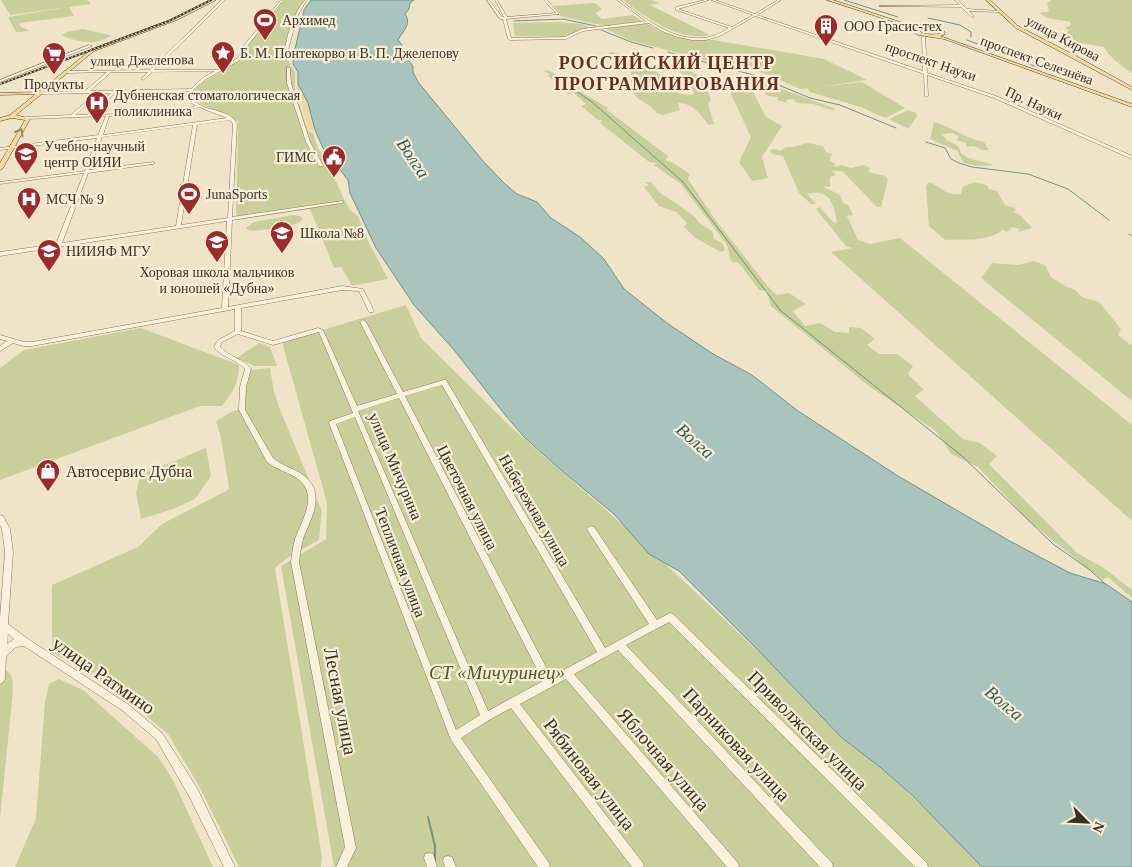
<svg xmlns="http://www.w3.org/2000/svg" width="1132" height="867" viewBox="0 0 1132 867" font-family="Georgia,serif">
<rect width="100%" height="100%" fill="#f0e4c8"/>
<path fill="#c9cf9b" d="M1 0H87L91 4 69 7 74 16 19 23 20 26 30 31 16 32 8 17 68 7 10 15Z
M284 0H306L297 13 286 48 279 53 287 54 290 65 295 72V90L308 131 313 133 318 148 329 166 344 199 350 210 358 216 366 237 388 279 352 286 341 267 334 268 310 209 236 220 238 121 193 100 191 96C203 73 238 72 245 48Z
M623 0H652L659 3 650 5 710 35C681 43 645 17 623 0Z
M1052 0H1132V73C1126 70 1105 53 1104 47L1073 42 1066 39 1065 35 1069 30 1065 28 1071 25 1070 22 1048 18 1040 14 1042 12H1049L1047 3Z
M595 3 602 9 595 13 602 19 633 15 642 21 605 26 560 16V13L554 6Z
M557 22 582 24 589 27 563 37 515 36 513 23Z
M646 23 655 28 686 39 714 40 824 59 867 80 820 87 862 82 905 108 886 118C876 115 866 108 857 106 841 101 825 97 810 92L807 88 800 89 769 75 724 61 705 60 629 40 604 28Z
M83 29 109 35 110 36C98 46 75 42 62 35L67 32Z
M612 52 622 54 624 57C636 61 649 66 659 74 663 77 663 80 666 84 671 93 684 95 693 95L694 93 680 71C697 66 705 86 711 99L708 104 714 124 709 125C700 114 693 103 678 103L680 110 663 115 657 113 650 106 637 98 631 88V68L609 56 608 53Z
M548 70 580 88 575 92H581L608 108 607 110 668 156 666 160 675 164 690 174 688 179 717 222 770 289 777 295 789 293 806 304 793 311 805 326 820 323 835 332 849 333V327L861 328 875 339 867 345 879 354H897L913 366 908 374 924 390 915 396 963 439 980 443 997 456 989 464 1077 553 1104 568 1132 590V598L1108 577 1102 580 1030 522 978 467 951 454 936 431 870 387 771 306 767 291 759 290 739 263 731 261 727 245 680 183 654 165 657 163 649 162 600 123 602 120H598L581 106 586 104 574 93 568 94 560 85 563 83 555 82 548 76 549 74 544 71Z
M763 82 771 84 769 86 779 88 836 109 832 110 813 104 797 103 793 99 786 100 788 103 777 100 778 97 768 96 764 93 767 91 763 89 764 86 756 85 753 83Z
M742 88 753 92 766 117 782 126 762 157 768 178 752 181 739 162 751 137 729 90Z
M908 110 916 113 917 116 910 127 907 128 889 119Z
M934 122C951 126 966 139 984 142L989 150H982L974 146 967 147 966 143 956 140 959 137 953 133 941 134 947 140 946 141C953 142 960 145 961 153L968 158 994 165 977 166 964 163 957 151 930 139Z
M808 143 823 146 826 152 832 154 829 161 835 163 834 167 841 165 851 168 864 165 870 168 868 172 885 176 888 179 881 207H877L842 171H832L836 175 830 177V187L822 186 840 195 843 203 848 205 853 215 847 216 858 240 870 244 900 238 1132 425V521L831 252 852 248 846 246 816 209 820 207 833 222 837 223C834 203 829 188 807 194L816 204H811L799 193 783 156 772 154 770 151 773 149 781 151 786 147C793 148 801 144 808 143Z
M644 182H651L660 193 677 204 695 217 699 223 712 231 714 239 722 243 725 250 721 252 695 238 684 227 687 223 676 212 659 206 644 187 649 185Z
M929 182C942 187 944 196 961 194L963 187 974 182 987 185 989 189 997 191 1005 205 1015 208 1016 211H1012L1020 215 1032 228 1018 232 1020 229 1012 227 1007 232 1003 230C988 242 963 239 945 240L929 226 926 186Z
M294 215 300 216 303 219C296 228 267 229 254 231L248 230 246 228 254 222Z
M1033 261 1045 265 1051 277 1067 287 1074 289 1082 297 1099 302 1121 329 1118 335 1132 346V401L981 278 992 263 1019 265Z
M406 305 421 338 514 430 638 538 987 867H334L281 566 326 539 327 503 282 342Z
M141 328 239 365C239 383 233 392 222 406H200L0 480V368L24 350Z
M259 343 270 347 277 366H254L237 358Z
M270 368 274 392 281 412 322 511 319 540 290 556 275 568 322 857 321 867H239L199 786 168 734 119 693 52 652V585L138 547 162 524 226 491 229 488 221 438 216 421 233 411 245 408 246 387 251 370Z
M206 448 211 476 195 499 173 509 141 519 136 493 140 475Z
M0 667C13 673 13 678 13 691L0 819Z
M59 679 83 690 158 757 173 780 213 867H15L36 818 45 702 49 684Z"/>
<path fill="#ecd9a5" d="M298 84 308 103 315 130 309 131C305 115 300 103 296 87Z"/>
<path fill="#a9c4bc" stroke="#6f938a" d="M311 0H414L410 3 409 9 405 14C412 24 403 31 398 40L402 45 405 56 413 66V72L418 82 483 161 504 183 517 194 537 202 551 218 580 237 604 259 624 289 667 323 713 354 752 375 798 411 898 476 1008 540 1070 573 1106 584 1132 602V867H982L912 795 880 767 841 737 756 648 679 571 649 554 615 515 561 470 524 437 506 416 454 350 414 305 376 248 350 193 348 180 323 148 315 130 308 103 298 84V72L293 64V56L296 55 297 49 292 50 295 49 304 10Z"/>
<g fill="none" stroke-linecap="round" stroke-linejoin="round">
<path stroke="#6f938a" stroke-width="1" d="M844 0 898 17
M928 18 960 25 971 32V37
M514 21 563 19 596 26
M601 30 631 42 653 48
M967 40 1042 69
M668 52 708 63 730 66 738 71 773 80 781 86 810 98 840 105 896 128
M554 76 592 102 683 182 780 310 962 456 1053 544 1090 570 1105 584
M926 142 945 148 951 159 959 163 972 167 1028 174 1068 189 1109 220
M1129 234 1132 236"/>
<path stroke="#6f938a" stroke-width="2" d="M428 817 435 846V863"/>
<g stroke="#8d765c" stroke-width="1">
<path id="minor" d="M222 0H225L154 70H217L238 58 242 48 281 0H283L245 49 240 60 206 79 194 89 190 96C199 111 220 108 233 118 235 120 235 122 237 124L232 217 342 201 344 202 342 203 232 220 228 307 342 286 363 289 374 311 373 312H369L359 291 342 290 241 308V331L273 341 318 328 323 330 357 406 397 394 360 322 361 321 363 320 366 322 403 392 444 380H446L605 648 649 624 588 531 587 529 588 527 591 526 594 527 657 620 670 613 673 614 927 863 928 867H915L669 622 626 645 832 863 833 867H820L618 650 574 674 738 863 739 867H727L566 679 520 704 643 863 644 867H632L511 708 489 720 461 738 549 863 550 867H538L451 740 329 423 330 421 353 413 319 332 273 345 238 334 222 342 220 347C229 357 243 358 251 369L246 387 245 410 273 458C282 466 294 468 303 475 327 493 311 518 303 539 301 546 300 554 299 562L356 848 347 867H336L345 847 291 562C292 554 293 546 295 539 302 520 319 495 298 479 289 472 277 470 267 462L239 410 240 387 245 369C236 359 222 358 214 347L218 340 235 331V309L32 346H24L13 343 0 351V346L7 341 0 339V335L24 342H32L222 308 227 221 0 256V252L56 244 84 173 0 184V182L85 171 97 138 0 150V148L98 135 106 116 26 119 24 118 26 117 71 115 96 93 39 94 37 93 39 92 85 91 107 72 65 73 64 71 150 70ZM215 71 204 77 191 89 90 91 111 72H148L141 79 143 80 152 72ZM189 91 186 96 190 102 196 106 171 112 92 115 115 93ZM100 93H111L87 115H75ZM199 107 227 118 103 135 109 116 171 114ZM230 120 233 124 228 218 181 225 197 125ZM193 125 176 226 62 243 88 173 153 164 155 163 153 162 89 170 102 137ZM442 385 597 652 551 677 405 396ZM399 398 543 681 488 711 358 411ZM355 417 480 715 456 730 336 424Z
M305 0H307L303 6 297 17 288 50 285 51C287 34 293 14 305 0Z
M487 0H489L502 17H504L495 0H497L507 17 556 13 544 0H547L559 14 506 19 511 38 565 37 582 29 646 21 617 0H620C644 18 672 41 704 38 713 37 721 33 729 28L676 10V7L705 0H709L678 9 732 27 753 15 711 0H715L755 14 778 0H781L757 15 923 71 922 37 925 36 927 73 996 96 1132 156V159L994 98 927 75 928 96 925 97 924 74 755 16 720 36 706 40H692L678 37 664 32 649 23 583 31 566 39 510 40 508 39 503 19H500Z
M955 0H958L967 9 1000 11 999 12 969 11 974 17 973 18 961 7 879 6 960 5Z
M89 45 92 46 0 82V80Z
M287 67 290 68 291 83 310 142 323 165V166H319L306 142 287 83Z
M0 515 3 516 10 529 13 552 8 624 28 639 129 705 162 733 197 788 235 867H224L189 796 156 739 123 711 24 646 16 647 6 656 5 679 3 682 0 684V618L5 552 2 529 0 525ZM8 634 14 639 7 644Z
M429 853 433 854 437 867H427L424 858 425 854Z
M448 856 452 857 456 867H445L443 861 444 857Z"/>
</g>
<g stroke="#5b4430" stroke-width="1">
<path id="major" d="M211 0H216L177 20 94 51 16 115 30 119 3 168 0 170V163L25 120 12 118 0 121V118L10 115 36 94 0 95V93L39 92 92 49 175 18Z
M827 0H833L903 23 934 26 945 32 944 35 940 36 1132 104V107L944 39 918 35 903 25ZM907 24 932 28 941 33C928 37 918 32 907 24Z
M986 0H990L1018 26 1076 56 1132 87V90L1016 28Z"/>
</g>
<use href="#minor" fill="#faf1dc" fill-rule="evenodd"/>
<use href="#major" fill="#f3d9a0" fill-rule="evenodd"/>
<g stroke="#3d2e20" stroke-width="2">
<path id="rail" d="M0 84 169 21 211 0"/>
</g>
<use href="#rail" stroke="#f7eed8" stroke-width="1" stroke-dasharray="2" stroke-linecap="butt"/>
</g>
<defs><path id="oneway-chevron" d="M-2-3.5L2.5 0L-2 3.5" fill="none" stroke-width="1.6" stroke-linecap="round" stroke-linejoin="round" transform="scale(1.25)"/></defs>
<use stroke="#988460" href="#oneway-chevron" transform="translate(20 132) rotate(-60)"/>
<defs>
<g id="stadium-pin" transform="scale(1.25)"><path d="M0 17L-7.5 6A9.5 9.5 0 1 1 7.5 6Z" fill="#9e2a2b" stroke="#f7eed8"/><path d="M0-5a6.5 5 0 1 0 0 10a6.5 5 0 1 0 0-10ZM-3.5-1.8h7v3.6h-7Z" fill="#fff"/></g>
<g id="building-pin" transform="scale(1.25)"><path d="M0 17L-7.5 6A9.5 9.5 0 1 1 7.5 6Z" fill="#9e2a2b" stroke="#f7eed8"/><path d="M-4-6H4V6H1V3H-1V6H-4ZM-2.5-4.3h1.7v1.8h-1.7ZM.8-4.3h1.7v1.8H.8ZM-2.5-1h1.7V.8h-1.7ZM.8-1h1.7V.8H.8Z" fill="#fff"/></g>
<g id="sight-pin" transform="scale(1.25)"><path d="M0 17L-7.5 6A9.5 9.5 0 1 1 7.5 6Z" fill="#9e2a2b" stroke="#f7eed8"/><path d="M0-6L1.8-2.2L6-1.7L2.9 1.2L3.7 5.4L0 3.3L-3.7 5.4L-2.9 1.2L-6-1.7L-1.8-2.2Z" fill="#fff"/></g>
<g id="supermarket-pin" transform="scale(1.25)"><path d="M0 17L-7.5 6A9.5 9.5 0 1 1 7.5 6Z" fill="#9e2a2b" stroke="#f7eed8"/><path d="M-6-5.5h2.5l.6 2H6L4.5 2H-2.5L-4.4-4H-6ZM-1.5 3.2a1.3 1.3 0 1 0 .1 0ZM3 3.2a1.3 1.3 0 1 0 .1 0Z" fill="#fff"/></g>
<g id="hospital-pin" transform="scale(1.25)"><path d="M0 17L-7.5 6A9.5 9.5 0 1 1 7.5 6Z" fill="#9e2a2b" stroke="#f7eed8"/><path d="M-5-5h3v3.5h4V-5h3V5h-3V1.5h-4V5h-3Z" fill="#fff"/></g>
<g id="university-pin" transform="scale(1.25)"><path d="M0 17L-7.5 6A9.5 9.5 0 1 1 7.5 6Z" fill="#9e2a2b" stroke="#f7eed8"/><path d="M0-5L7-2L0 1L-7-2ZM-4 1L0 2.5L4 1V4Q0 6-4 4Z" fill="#fff"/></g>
<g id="civic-pin" transform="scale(1.25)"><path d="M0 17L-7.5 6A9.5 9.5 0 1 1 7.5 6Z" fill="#9e2a2b" stroke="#f7eed8"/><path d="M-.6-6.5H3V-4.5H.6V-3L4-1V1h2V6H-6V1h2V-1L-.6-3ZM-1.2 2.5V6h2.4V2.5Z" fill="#fff"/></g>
<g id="school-pin" transform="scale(1.25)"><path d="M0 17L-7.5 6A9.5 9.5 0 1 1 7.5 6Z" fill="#9e2a2b" stroke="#f7eed8"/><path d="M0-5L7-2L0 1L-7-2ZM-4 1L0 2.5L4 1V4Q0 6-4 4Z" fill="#fff"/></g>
<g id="shop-pin" transform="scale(1.25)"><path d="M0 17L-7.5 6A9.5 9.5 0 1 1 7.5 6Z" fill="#9e2a2b" stroke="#f7eed8"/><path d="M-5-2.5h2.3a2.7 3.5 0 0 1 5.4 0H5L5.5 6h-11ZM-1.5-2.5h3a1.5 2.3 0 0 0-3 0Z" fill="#fff"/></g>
</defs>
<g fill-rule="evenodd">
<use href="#stadium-pin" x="265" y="20"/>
<use href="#building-pin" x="826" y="26"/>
<use href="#sight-pin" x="223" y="53"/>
<use href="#supermarket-pin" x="54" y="54"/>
<use href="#hospital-pin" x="97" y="103"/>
<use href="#university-pin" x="26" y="154"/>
<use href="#civic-pin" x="334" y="157"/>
<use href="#stadium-pin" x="189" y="194"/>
<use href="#hospital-pin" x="29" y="199"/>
<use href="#school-pin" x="282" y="233"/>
<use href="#school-pin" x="217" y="242"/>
<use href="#university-pin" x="49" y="251"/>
<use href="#shop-pin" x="48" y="471"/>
</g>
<g text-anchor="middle" stroke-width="4.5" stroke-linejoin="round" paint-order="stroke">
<g font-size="14" fill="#3d2e20" stroke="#f7eed8" text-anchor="start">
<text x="282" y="25">Архимед</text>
<text x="844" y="31">ООО Грасис-тех</text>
<text x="240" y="58">Б. М. Понтекорво и В. П. Джелепову</text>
<text x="54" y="89" text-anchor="middle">Продукты</text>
<text x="114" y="100">Дубненская стоматологическая<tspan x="114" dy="16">поликлиника</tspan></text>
<text x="44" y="151">Учебно-научный<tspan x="44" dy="16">центр ОИЯИ</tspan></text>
<text x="316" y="162" text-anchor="end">ГИМС</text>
<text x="206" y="199">JunaSports</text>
<text x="46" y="204">МСЧ № 9</text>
<text x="300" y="238">Школа №8</text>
<text x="66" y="256">НИИЯФ МГУ</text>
<text x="217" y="277" text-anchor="middle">Хоровая школа мальчиков<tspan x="217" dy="16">и юношей «Дубна»</tspan></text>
</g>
<g font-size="14" fill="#3d2e20" stroke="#f7eed8">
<text transform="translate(1063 38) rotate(28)" y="5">улица Кирова</text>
<text transform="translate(142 60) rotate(-1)" y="5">улица Джелепова</text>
<text transform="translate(1037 60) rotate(20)" y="5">проспект Селезнёва</text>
<text transform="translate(931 61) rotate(19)" y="5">проспект Науки</text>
<text transform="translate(1034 103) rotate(25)" y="5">Пр. Науки</text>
</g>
<g font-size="16" fill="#3d2e20" stroke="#f7eed8">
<text transform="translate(396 466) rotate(67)" y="6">улица Мичурина</text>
<text transform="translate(468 497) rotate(63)" y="6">Цветочная улица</text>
<text transform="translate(535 510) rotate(60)" y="6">Набережная улица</text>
<text transform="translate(401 562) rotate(69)" y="6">Тепличная улица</text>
</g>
<g font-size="16" fill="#3d2e20" stroke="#f7eed8" text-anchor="start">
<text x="66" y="477">Автосервис Дубна</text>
</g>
<g font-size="18" font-weight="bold" letter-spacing="1" fill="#6b2e1e" stroke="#f7eed8">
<text x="667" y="69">РОССИЙСКИЙ ЦЕНТР<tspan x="667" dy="21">ПРОГРАММИРОВАНИЯ</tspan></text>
</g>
<g font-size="18" font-style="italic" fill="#2f5d5a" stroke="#f7eed8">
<text transform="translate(413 158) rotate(56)" y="6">Волга</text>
<text transform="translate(695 441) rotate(41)" y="6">Волга</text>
<text transform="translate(1004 703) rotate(40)" y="6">Волга</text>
</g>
<g font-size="19" font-style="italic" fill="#4d5a26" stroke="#f7eed8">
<text x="497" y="679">СТ «Мичуринец»</text>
</g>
<g font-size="19" fill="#3d2e20" stroke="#f7eed8">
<text transform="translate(104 675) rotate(35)" y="7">улица Ратмино</text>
<text transform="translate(341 701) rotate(79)" y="7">Лесная улица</text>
<text transform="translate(808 730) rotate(45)" y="7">Приволжская улица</text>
<text transform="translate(737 744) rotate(47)" y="7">Парниковая улица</text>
<text transform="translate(664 759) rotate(49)" y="7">Яблочная улица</text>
<text transform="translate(590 774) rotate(52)" y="7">Рябиновая улица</text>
</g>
</g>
<g transform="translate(1087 822) rotate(114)" stroke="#f7eed8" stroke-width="4" paint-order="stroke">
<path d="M0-4L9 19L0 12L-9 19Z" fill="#3d2e20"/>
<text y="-8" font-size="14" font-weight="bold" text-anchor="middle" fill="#3d2e20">N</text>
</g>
</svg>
